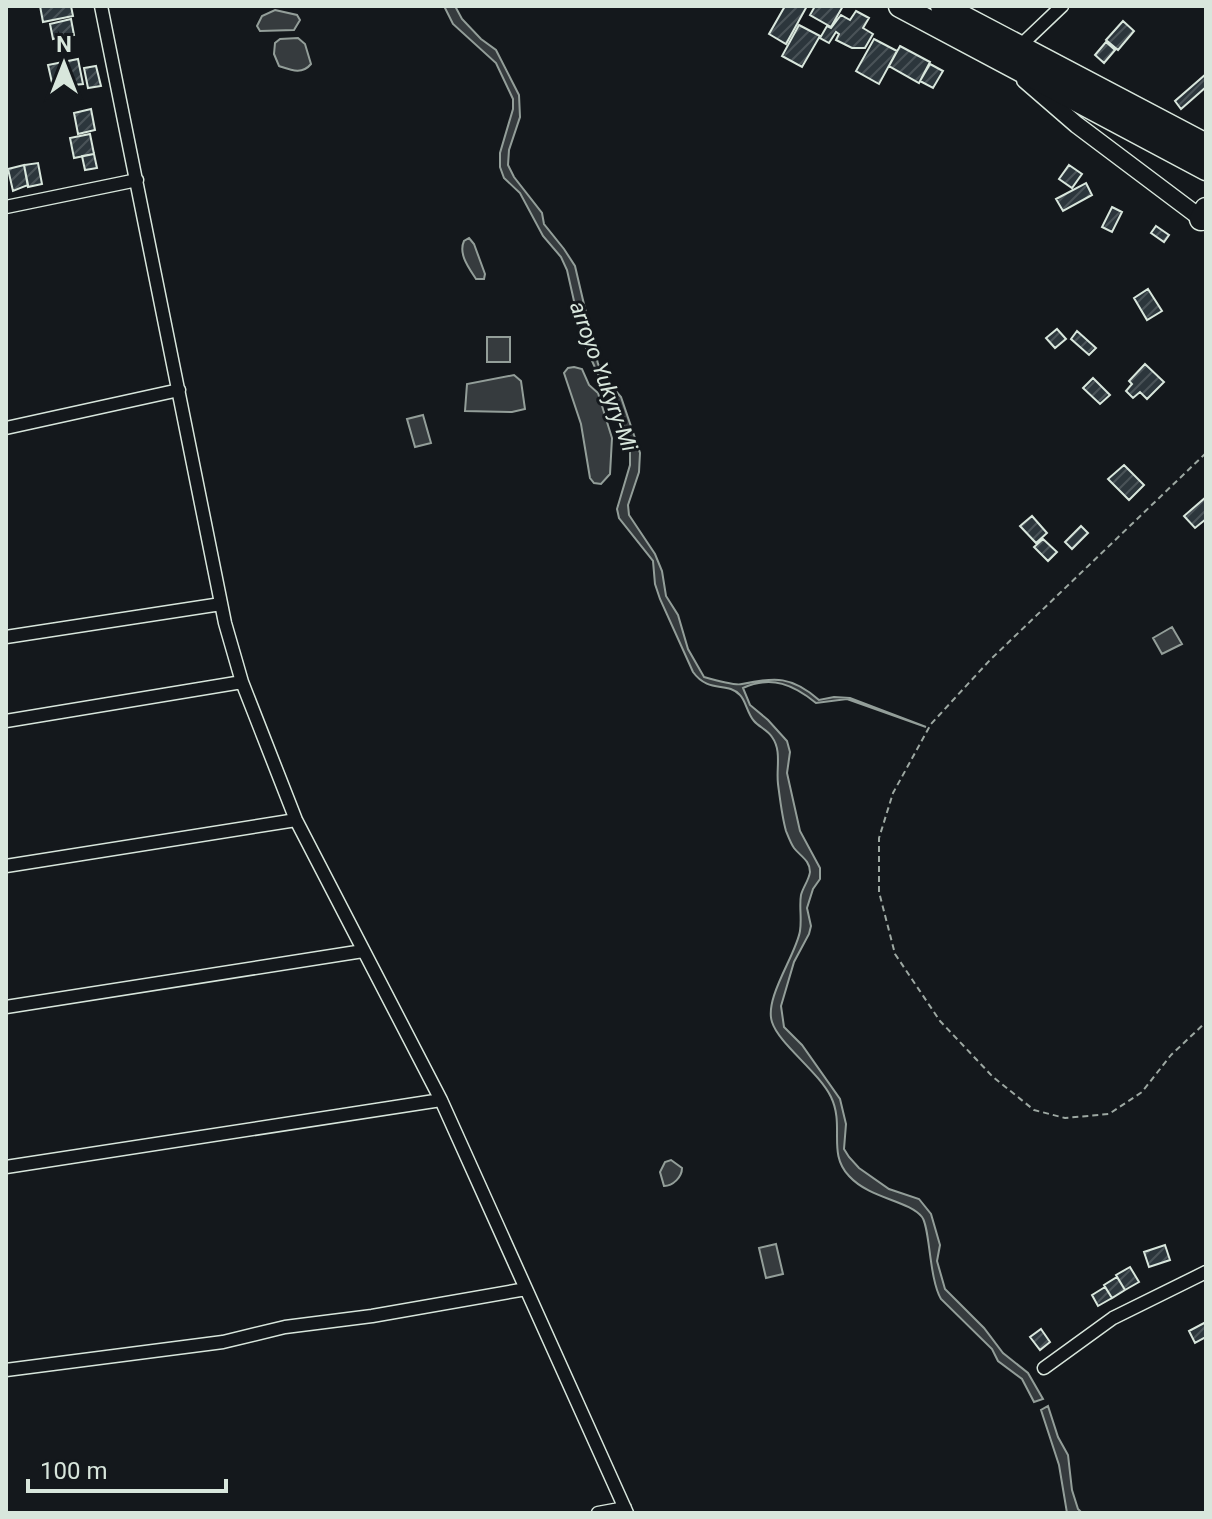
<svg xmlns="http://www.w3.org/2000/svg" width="1212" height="1519" viewBox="0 0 1212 1519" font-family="Roboto,sans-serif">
<defs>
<pattern id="building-hatch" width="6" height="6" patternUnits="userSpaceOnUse" patternTransform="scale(2)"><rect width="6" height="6" fill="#2c363c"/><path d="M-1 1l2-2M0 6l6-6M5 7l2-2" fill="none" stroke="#4a5358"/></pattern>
</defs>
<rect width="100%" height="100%" fill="#14181c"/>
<path fill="#363b3e" stroke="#939e99" stroke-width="2" d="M444 6H455L462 19 481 39 496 50 519 95 520 117 509 150 508 165 514 177 542 213 544 224 564 249 575 266 598 364 604 377 621 397 640 453 639 472 628 505 629 515 655 554 662 571 666 596 678 615 688 649 704 677C711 679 736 686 742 684 775 677 792 676 819 700L834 697 850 698 926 727 847 699 816 703C794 685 772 675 743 688L750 705 768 720 787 741 790 752 787 773 800 831 820 868V879L813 889 807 908 811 926 809 934 794 962 781 1006 784 1027 802 1045 840 1099 846 1124 844 1149 849 1157 859 1168 889 1189 919 1199 931 1214 940 1245 937 1261 945 1289 984 1328 1003 1353 1028 1373 1043 1399 1034 1402 1022 1379 998 1361 992 1349 941 1299C929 1279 930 1227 922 1217 908 1200 870 1199 849 1176 827 1153 845 1126 831 1097 818 1071 779 1044 772 1022 764 998 796 955 800 931 802 919 799 906 801 895 803 887 809 880 810 872 810 860 800 856 794 848 791 844 788 836 786 831 782 817 780 799 778 784 776 768 782 751 772 737 768 730 759 727 754 721 747 713 746 701 740 695 727 681 709 694 693 672L660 599 655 584 653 561 619 518 617 509 630 465V451L621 415 602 383 583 341 567 270 561 257 543 236 520 193 504 178 500 167V153L513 109V99L496 63 453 24Z
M275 10 297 15 300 20 294 30 260 31 257 26 262 16Z
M298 38 305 44 311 64C302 75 291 70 279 66L274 54 275 43 280 39Z
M469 238 474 244 485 274 484 279H476C469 268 458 254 464 241Z
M487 337H510V362H487Z
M574 367 582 369 589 385 598 393 612 438 610 474 601 484 594 483 590 478 581 424 564 373 568 368Z
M514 375 521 381 525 409 512 412 465 411 467 384Z
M423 415 431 443 415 447 407 419Z
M1172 627 1182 644 1162 654 1153 638Z
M671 1160 682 1168C682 1177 673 1186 664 1186L660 1172 665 1162Z
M776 1244 783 1274 766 1278 759 1248Z
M1048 1406 1058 1437 1068 1455 1072 1490 1078 1509 1082 1513H1067L1059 1465 1041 1410Z"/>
<path fill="url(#building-hatch)" stroke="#d8e6dc" stroke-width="2" d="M40 6H71L73 16 43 22Z
M785 6H807L786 44 769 34Z
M815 6H843L831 27 810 15Z
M856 11 869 18 863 28 873 34 865 48H852L836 40 839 34 836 32 829 43 820 38 827 26 831 28 841 15 850 20Z
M71 19 74 35 53 39 50 24Z
M1123 21 1134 31 1118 50 1106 40Z
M799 25 820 36 802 67 782 56Z
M874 39 897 51 879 84 856 71Z
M1106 42 1115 50 1104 63 1095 55Z
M900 46 930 62 919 83 889 66Z
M78 59 83 84 53 87 48 65Z
M930 64 943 71 933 88 920 81Z
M96 66 101 86 88 88 84 68Z
M1206 74V87L1181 109 1175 101Z
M91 109 95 130 78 134 74 113Z
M90 134 94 154 74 158 70 138Z
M94 154 97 168 85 170 82 156Z
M38 163 42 184 28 187 24 165Z
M24 165 28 185 13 191 8 169Z
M1069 165 1082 174 1072 188 1059 179Z
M1086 183 1092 195 1063 211 1056 199Z
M1112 207 1122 212 1112 232 1102 227Z
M1156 226 1169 235 1164 242 1151 233Z
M1148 289 1162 311 1147 320 1134 298Z
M1057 329 1066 339 1055 348 1046 338Z
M1077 331 1096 348 1089 355 1071 339Z
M1145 364 1164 382 1147 399 1140 392 1133 398 1126 391 1132 384 1129 381Z
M1093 378 1110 395 1100 404 1083 388Z
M1124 465 1144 485 1129 500 1108 479Z
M1206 497V519L1195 528 1184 516Z
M1032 516 1047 533 1036 543 1020 526Z
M1081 526 1088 533 1072 549 1065 542Z
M1043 539 1057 552 1048 561 1034 547Z
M1165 1245 1170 1260 1149 1267 1144 1252Z
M1130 1267 1139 1282 1125 1290 1116 1275Z
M1117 1277 1125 1290 1112 1298 1104 1285Z
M1105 1287 1112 1298 1098 1306 1092 1295Z
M1206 1322V1337L1195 1343 1189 1331Z
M1041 1329 1050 1342 1040 1350 1030 1337Z"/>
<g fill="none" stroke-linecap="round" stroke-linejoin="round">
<g stroke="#d8e6dc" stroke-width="15">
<path id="street" d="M101 6 225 623 242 682 296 820 441 1100 627 1513
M1020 46 1062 6
M6 207 137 180
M6 428 179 390
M6 637 221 604
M6 721 242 682
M6 866 296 820
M6 1007 363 951
M6 1167 441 1100
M1044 1368 1113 1318 1206 1272
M6 1370 223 1342 285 1327 372 1316 526 1289
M598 1513 625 1508"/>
</g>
<g stroke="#d8e6dc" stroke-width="19">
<path id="secondary" d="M1025 80 1077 125 1206 222"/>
</g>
<g stroke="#d8e6dc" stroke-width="25">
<path id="highway" d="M900 6 1206 169
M942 6 1206 145
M1201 219 1206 209"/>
</g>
<path stroke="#9da8a2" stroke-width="2" stroke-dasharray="6 4" stroke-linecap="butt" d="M1206 453 990 660 931 724 893 793 879 838V892L895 954 940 1021 993 1077 1034 1110 1065 1118 1109 1114 1142 1092 1171 1055 1206 1022"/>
<use href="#street" stroke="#14181c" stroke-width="12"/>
<use href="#secondary" stroke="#14181c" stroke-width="16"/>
<use href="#highway" stroke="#14181c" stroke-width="22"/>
</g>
<g text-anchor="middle" stroke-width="6" stroke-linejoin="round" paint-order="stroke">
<g font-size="22" font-style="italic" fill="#d8e6dc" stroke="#14181c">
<text transform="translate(604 376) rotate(70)" y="8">arroyo Yukyry-Mi</text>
</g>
</g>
<rect width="1212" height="1519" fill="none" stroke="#d8e6dc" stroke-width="16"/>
<g transform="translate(64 64)" stroke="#14181c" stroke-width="6" paint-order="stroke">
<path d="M0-6L14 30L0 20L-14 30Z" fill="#d8e6dc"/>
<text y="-12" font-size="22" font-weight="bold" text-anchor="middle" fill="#d8e6dc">N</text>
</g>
<path d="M28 1479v12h198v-12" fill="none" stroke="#d8e6dc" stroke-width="4"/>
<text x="40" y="1479" font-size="24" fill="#d8e6dc" stroke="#14181c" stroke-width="6" paint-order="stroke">100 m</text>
</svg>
